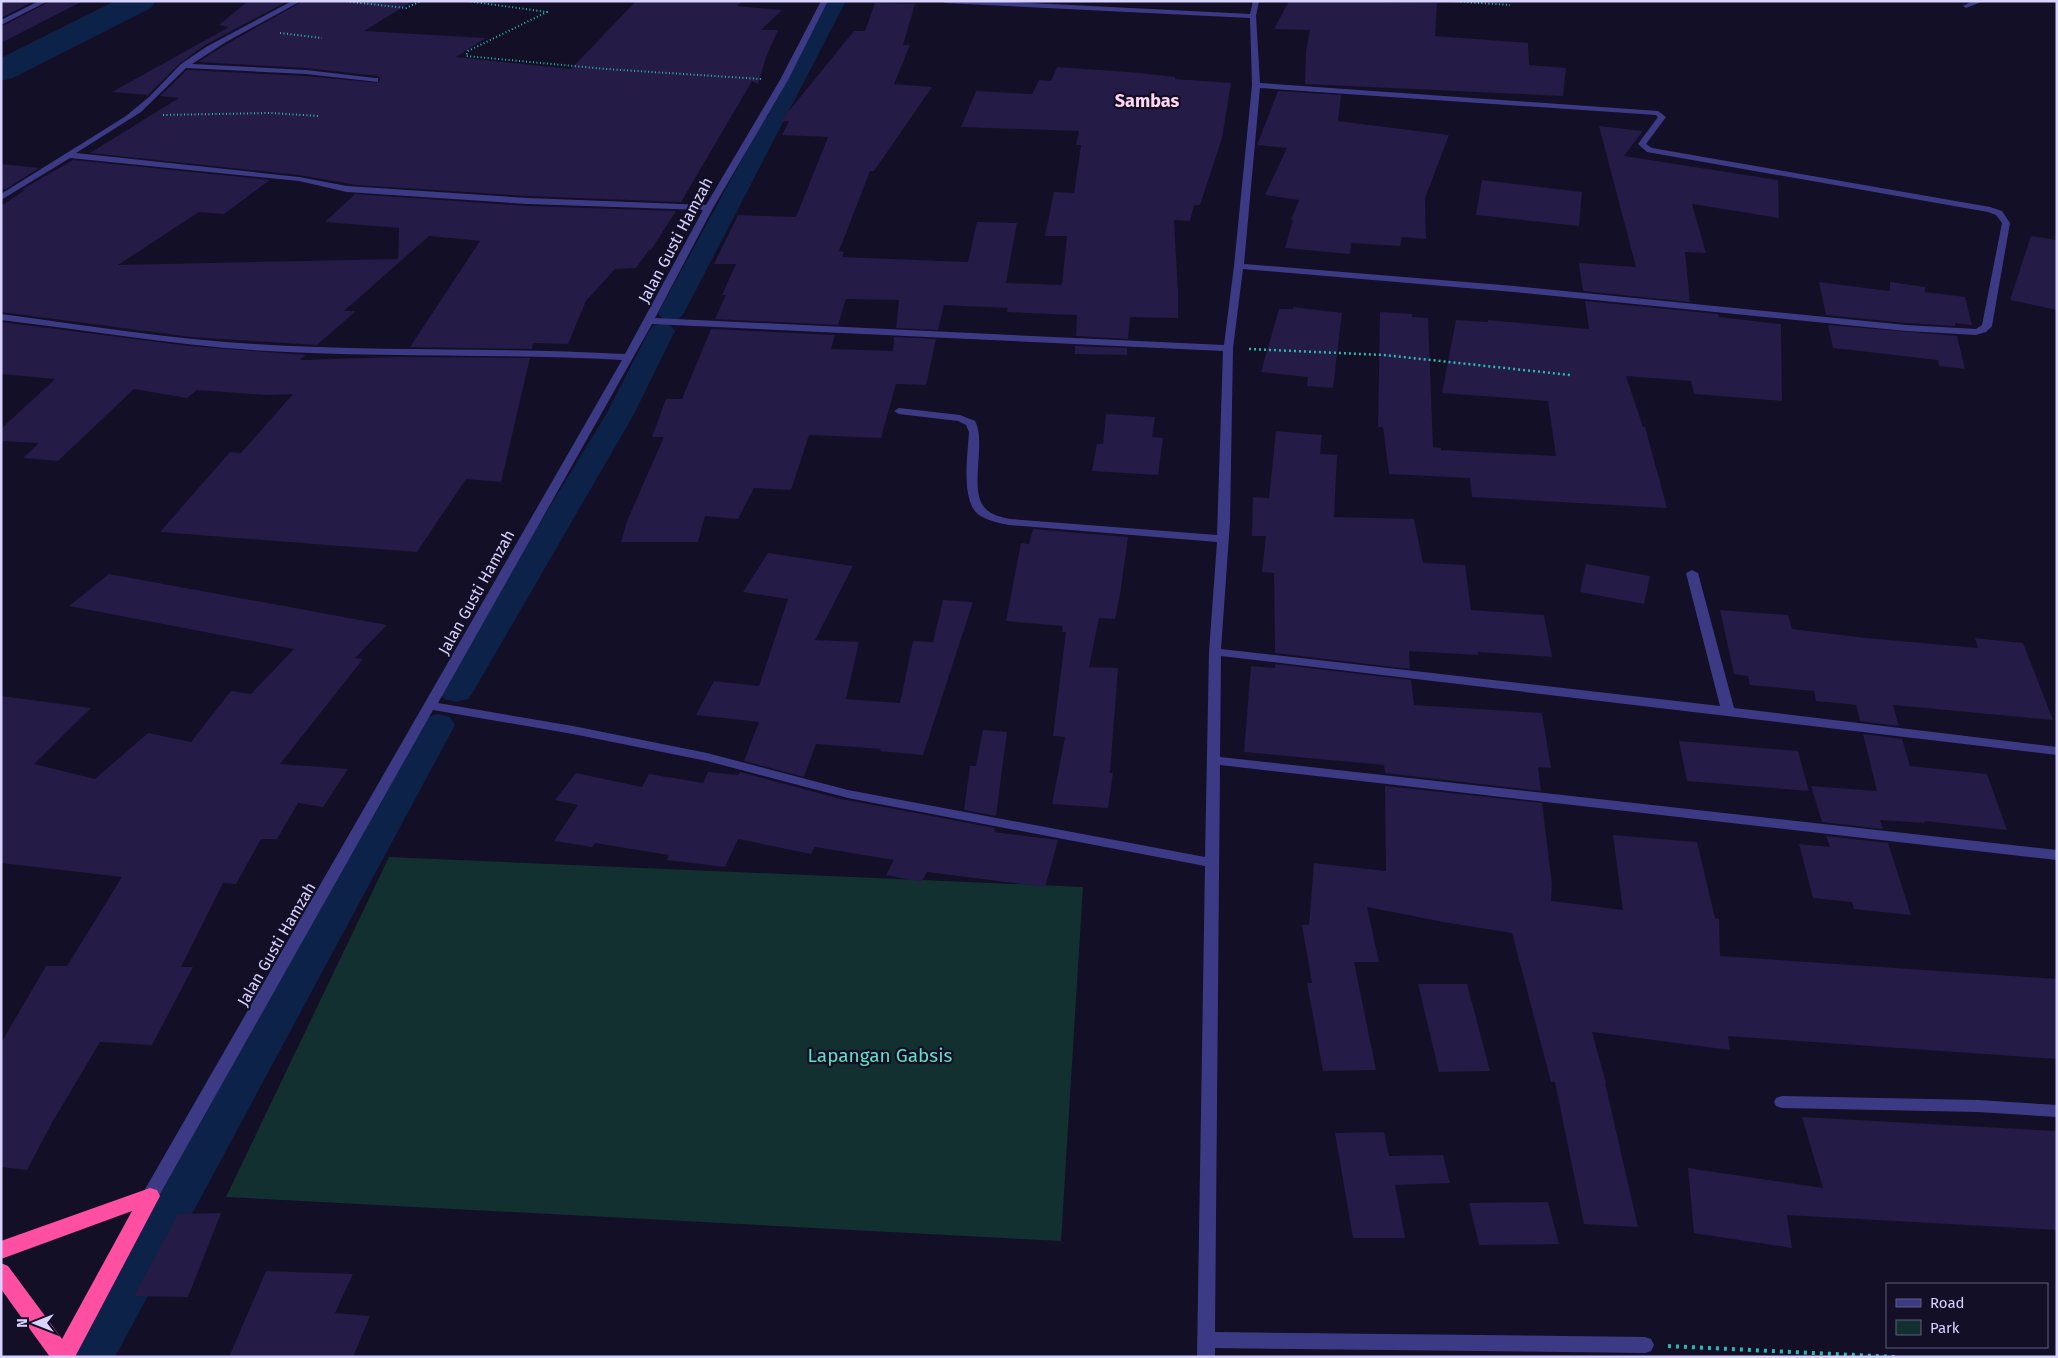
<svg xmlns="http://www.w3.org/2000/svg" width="2058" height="1358" viewBox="0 0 2058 1358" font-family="'Fira Sans',sans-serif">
<rect width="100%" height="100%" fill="#130f26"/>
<path fill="#12302f" d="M389 857 1083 887 1061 1241 226 1197Z"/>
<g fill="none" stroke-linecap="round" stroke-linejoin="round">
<path fill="#0c2248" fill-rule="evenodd" d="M846 1 684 313 680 318 671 321 662 318 658 313 828 2Z
M662 323 671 326 675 331 633 416 473 692 468 699 456 702 444 699 439 692 458 657 605 416 649 331 653 326Z
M438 714 450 717 455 725 115 1357H65L421 725 426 717Z"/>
<path fill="#0c2248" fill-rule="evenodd" d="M115 1H156L151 8 13 78 1 81V58Z"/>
</g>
<path fill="#241b47" d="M1 1H34L1 18Z
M50 1H83L1 43V27Z
M248 1H288L205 45 180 63 148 95 112 92 229 27 219 25Z
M303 1H413L364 31 486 38 456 57 571 69 636 1H743L737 6 782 10 761 30H778L766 57 758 84 752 81 681 202 528 196 356 185 299 175 90 153 179 98 160 96 187 70 306 76 379 83 380 78 378 76 306 68 198 62 227 44Z
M1289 1 1437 3 1435 36 1528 43 1529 65 1566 68 1563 96 1305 84 1306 51 1310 30 1274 29Z
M875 3 915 4 903 45H910L894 84 932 87 874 171H870L839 251 844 252 842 257 968 262 977 222 1017 223 1006 283 1062 285 1067 236H1045L1054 192 1074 193 1081 145H1076L1079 131 961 127 976 91 1032 94 1039 80 1051 81 1057 67 1141 73 1175 77V79L1231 83 1222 138 1200 205H1194L1190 221 1174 220 1178 292V318L1130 317 1128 339 1076 336 1077 315 1007 312 1008 308 944 305 938 330 896 328 899 300 846 299 838 325 715 319 726 295H722L736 264H714L738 215 796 217 828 137 782 135 789 121 780 122 854 31H865Z
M1278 91 1341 95 1338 121 1449 135 1425 198 1426 239 1402 237 1400 246 1351 243 1350 254 1285 248 1293 220H1291L1299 200 1265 195 1287 148 1257 145Z
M1599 126 1643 131 1624 156 1778 180 1779 218 1692 204 1706 253 1685 252 1690 302 1583 291 1579 263 1636 267Z
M73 160 270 180 224 214 199 212 118 265 398 259 399 228 325 222 355 194 528 206 676 211 651 250H649L636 268 615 269 586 301 568 344 533 343 532 349 410 347 480 241 440 237 429 236 344 311H356L317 345 191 337 1 312V206L25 190H21Z
M1 164 39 168 6 189H1Z
M1482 180 1582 192 1579 226 1476 215Z
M2031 236 2057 240V310L2010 300Z
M1819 282 1890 291V282L1925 287V292L1965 297 1972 325 1955 323V326L1906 323 1826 315Z
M1585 301 1718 314 1719 317 1781 324 1782 401 1694 394 1691 381 1626 376 1643 427H1645L1667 508 1472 497 1470 478 1389 474 1383 427H1378L1380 312 1412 314V317L1428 318 1433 447 1441 448V450L1556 456 1548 401 1442 393 1456 320 1488 322V320L1589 329Z
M1293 307 1342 313 1333 388 1307 386 1308 377 1261 372 1279 309H1293Z
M1 322 189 346 306 355 300 360 397 357 530 358 501 482 466 479 417 552 160 532 230 452 241 453 293 394 268 395 197 390 187 398 134 389 58 461 23 458 39 443 1 441V429L55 379 1 374Z
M1828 325 1957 336 1965 369 1939 366 1938 360 1833 348Z
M711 329 835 335 831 349 893 351 894 337 936 339 926 385 896 384 881 438 809 435 791 490 754 488 738 519 705 516 698 542H621L627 521 664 437H652L666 399H682Z
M1075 346 1127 348V355L1075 354Z
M1106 414 1155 417 1152 437 1163 438 1158 475 1092 471 1097 444H1103Z
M1276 431 1322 435 1320 454 1337 455 1334 517 1414 519 1423 563 1465 565 1471 610 1544 615 1552 657 1478 652V655L1409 651 1410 669 1275 653 1274 573 1262 572 1266 536H1252L1253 497 1269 498Z
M1033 529 1128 537 1120 595 1115 619 1099 618 1089 667 1118 668 1110 773H1113L1108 808 1052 804 1065 737 1053 736 1066 632H1062L1063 626 1006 621 1021 543 1029 544Z
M768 553 853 566 815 640 859 642 846 699 900 703 913 641 933 642 943 600 973 602 923 755 880 751 881 749 816 744 804 777 744 761 759 722 696 715 714 681 759 686 788 599 743 592Z
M1586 564 1650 576 1644 604 1580 592Z
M109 574 387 625 355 658 363 659 280 764 348 769 323 807 298 803 277 839H261L236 884 223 883 181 967H193L152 1045 100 1042 53 1121 27 1170 1 1167V1043L46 966H67L122 877 1 863V696L91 708 34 764 95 779 148 733 191 742 231 691 251 694 294 649 69 606Z
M1720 610 1788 615 1792 629 1866 638 1978 648 1975 638 2023 643 2053 720 1893 705 1899 726 1860 721 1856 705 1816 701 1814 691 1750 685 1748 676 1734 674Z
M1275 664 1411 680 1414 705 1542 713 1551 768 1538 767 1541 791 1385 773 1384 765 1244 752 1251 666 1275 668Z
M983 730 1007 732 996 816 964 810 970 766H976Z
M1863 734 1902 739 1910 766 1987 774 2007 830 1924 821 1925 823 1880 820 1883 829 1822 822 1811 786 1877 791Z
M1679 741 1798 751 1809 791 1687 781Z
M708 772 738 775 740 772 841 799 995 828 994 832 1058 840 1045 887 927 872 921 882 886 875 894 860 815 847 811 854 738 839 725 867 667 860 669 855 595 843 592 847 554 841 578 805 555 800 576 773 642 787 649 774 703 783Z
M1385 786 1542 803 1552 884 1551 901 1623 910 1613 835 1697 842 1715 918 1719 919 1720 956 2057 979V1059L1728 1036 1730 1050 1592 1032 1606 1083H1605L1638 1227 1584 1224 1555 1082H1551L1512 933 1449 923 1367 907 1379 962H1354L1376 1070 1323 1071 1307 983H1312L1302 925H1309L1314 863 1386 871Z
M1826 836 1888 843 1911 915 1854 909 1852 902 1813 898 1799 844 1830 847Z
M1418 984H1467L1490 1071 1439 1072Z
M1802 1117 2057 1131V1230L1787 1215 1792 1248 1694 1233 1688 1168 1823 1188Z
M1384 1132 1389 1156 1443 1155 1450 1183 1395 1185 1405 1238H1353L1335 1133Z
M1548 1202 1559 1244 1479 1245 1469 1203Z
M221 1213 188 1297 134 1296 178 1214Z
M266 1271 353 1274 335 1313 370 1316 353 1357H229Z"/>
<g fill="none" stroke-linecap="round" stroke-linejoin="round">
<path stroke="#2fb8b0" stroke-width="2" stroke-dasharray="1 2.5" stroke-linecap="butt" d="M343 1 406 8 421 1
M467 1 547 12 468 51 466 56 606 69 761 79
M1450 1 1510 5
M280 33 322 38
M163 115 270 113 318 116"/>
<path stroke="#2fb8b0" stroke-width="2.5" stroke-dasharray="2 3" stroke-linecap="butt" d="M1249 349 1384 355 1570 375"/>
<path stroke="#2fb8b0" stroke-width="4" stroke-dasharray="3 5" stroke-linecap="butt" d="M1668 1346 1896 1357"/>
<path fill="#3d3a85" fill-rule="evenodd" d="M39 1H48L1 25V20Z
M292 1H301L226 42 192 64 306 70 375 78H378V82L306 74 186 68 141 112 76 153 299 177 347 186 528 198 706 205 780 80 821 1H828L788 80 713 208 655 318 1224 345 1234 266 1252 85 1250 18 945 3 942 1H992L1250 14 1253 1H1259L1256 16 1260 83 1658 111 1666 117 1646 144 1652 148 1990 207 2002 211 2010 223 1992 326 1986 332 1976 335 1906 331 1514 292 1243 269 1233 348 1230 522 1221 649 1720 706 1686 573 1692 570 1698 573 1734 708 2057 747V755L1221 656 1220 757 2057 850V860L1220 765 1215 1332 1645 1337 1651 1339 1654 1345 1651 1351 1645 1353 1215 1348V1357H1197L1205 866 848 798 707 761 573 734 433 710 156 1201 150 1203 144 1201 142 1196 144 1191 622 360C499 353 375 358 252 350 168 344 85 330 1 320V314C85 325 169 339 254 344 377 352 502 347 625 354L703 210 528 204 347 192 299 181 70 158 1 200V194L126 116 149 97 181 64 206 47ZM1260 88 1656 115 1658 117 1638 144 1647 152 1988 212 1996 215 2002 223 1982 325 1976 329 1906 325 1514 286 1244 264ZM652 324 1223 351 1217 535 1010 519C1001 517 991 515 985 508 968 490 987 443 975 421L960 415 899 408 894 411 899 414 958 421 966 425 969 432C968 453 960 501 979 515 988 521 999 523 1009 525L1217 542 1209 652 1205 857 848 790 707 753 573 726 438 703Z
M1973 1H1984L1966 8 1963 6Z
M1782 1096 1978 1100 2057 1105V1117L1978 1112 1782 1108 1776 1106 1774 1102 1776 1098Z"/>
<path fill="#ff4fa3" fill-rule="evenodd" d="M150 1188 157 1190 160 1196 75 1357H50L1 1289V1263L8 1266 62 1339 132 1211 1 1259V1241Z"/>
</g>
<g text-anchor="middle" stroke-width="4.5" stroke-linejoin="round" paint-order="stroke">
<g font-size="16" fill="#d9d4ff" stroke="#130f26">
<text transform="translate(675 240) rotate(-62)" y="6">Jalan Gusti Hamzah</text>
<text transform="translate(476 592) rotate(-61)" y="6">Jalan Gusti Hamzah</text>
<text transform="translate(276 944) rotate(-60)" y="6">Jalan Gusti Hamzah</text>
</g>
<g font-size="18" font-weight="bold" fill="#ffd6f0" stroke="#130f26">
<text x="1147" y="107">Sambas</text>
</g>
<g font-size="19" fill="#5fe0c0" stroke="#130f26">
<text x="880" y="1062">Lapangan Gabsis</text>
</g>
</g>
<rect width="2058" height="1358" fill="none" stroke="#d9d4ff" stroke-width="5"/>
<rect x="1886" y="1283" width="162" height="65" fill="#130f26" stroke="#625e7d"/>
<rect x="1896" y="1299" width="25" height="8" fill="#3d3a85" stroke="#625e7d"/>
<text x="1930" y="1308" font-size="15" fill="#d9d4ff">Road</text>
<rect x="1896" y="1320" width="25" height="15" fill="#12302f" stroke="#625e7d"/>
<text x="1930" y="1333" font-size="15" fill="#d9d4ff">Park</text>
<g transform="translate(35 1323) rotate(270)" stroke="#130f26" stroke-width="4" paint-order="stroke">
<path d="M0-4L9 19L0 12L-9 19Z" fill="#d9d4ff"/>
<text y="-8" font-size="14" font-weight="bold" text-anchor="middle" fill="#d9d4ff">N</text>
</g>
</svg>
